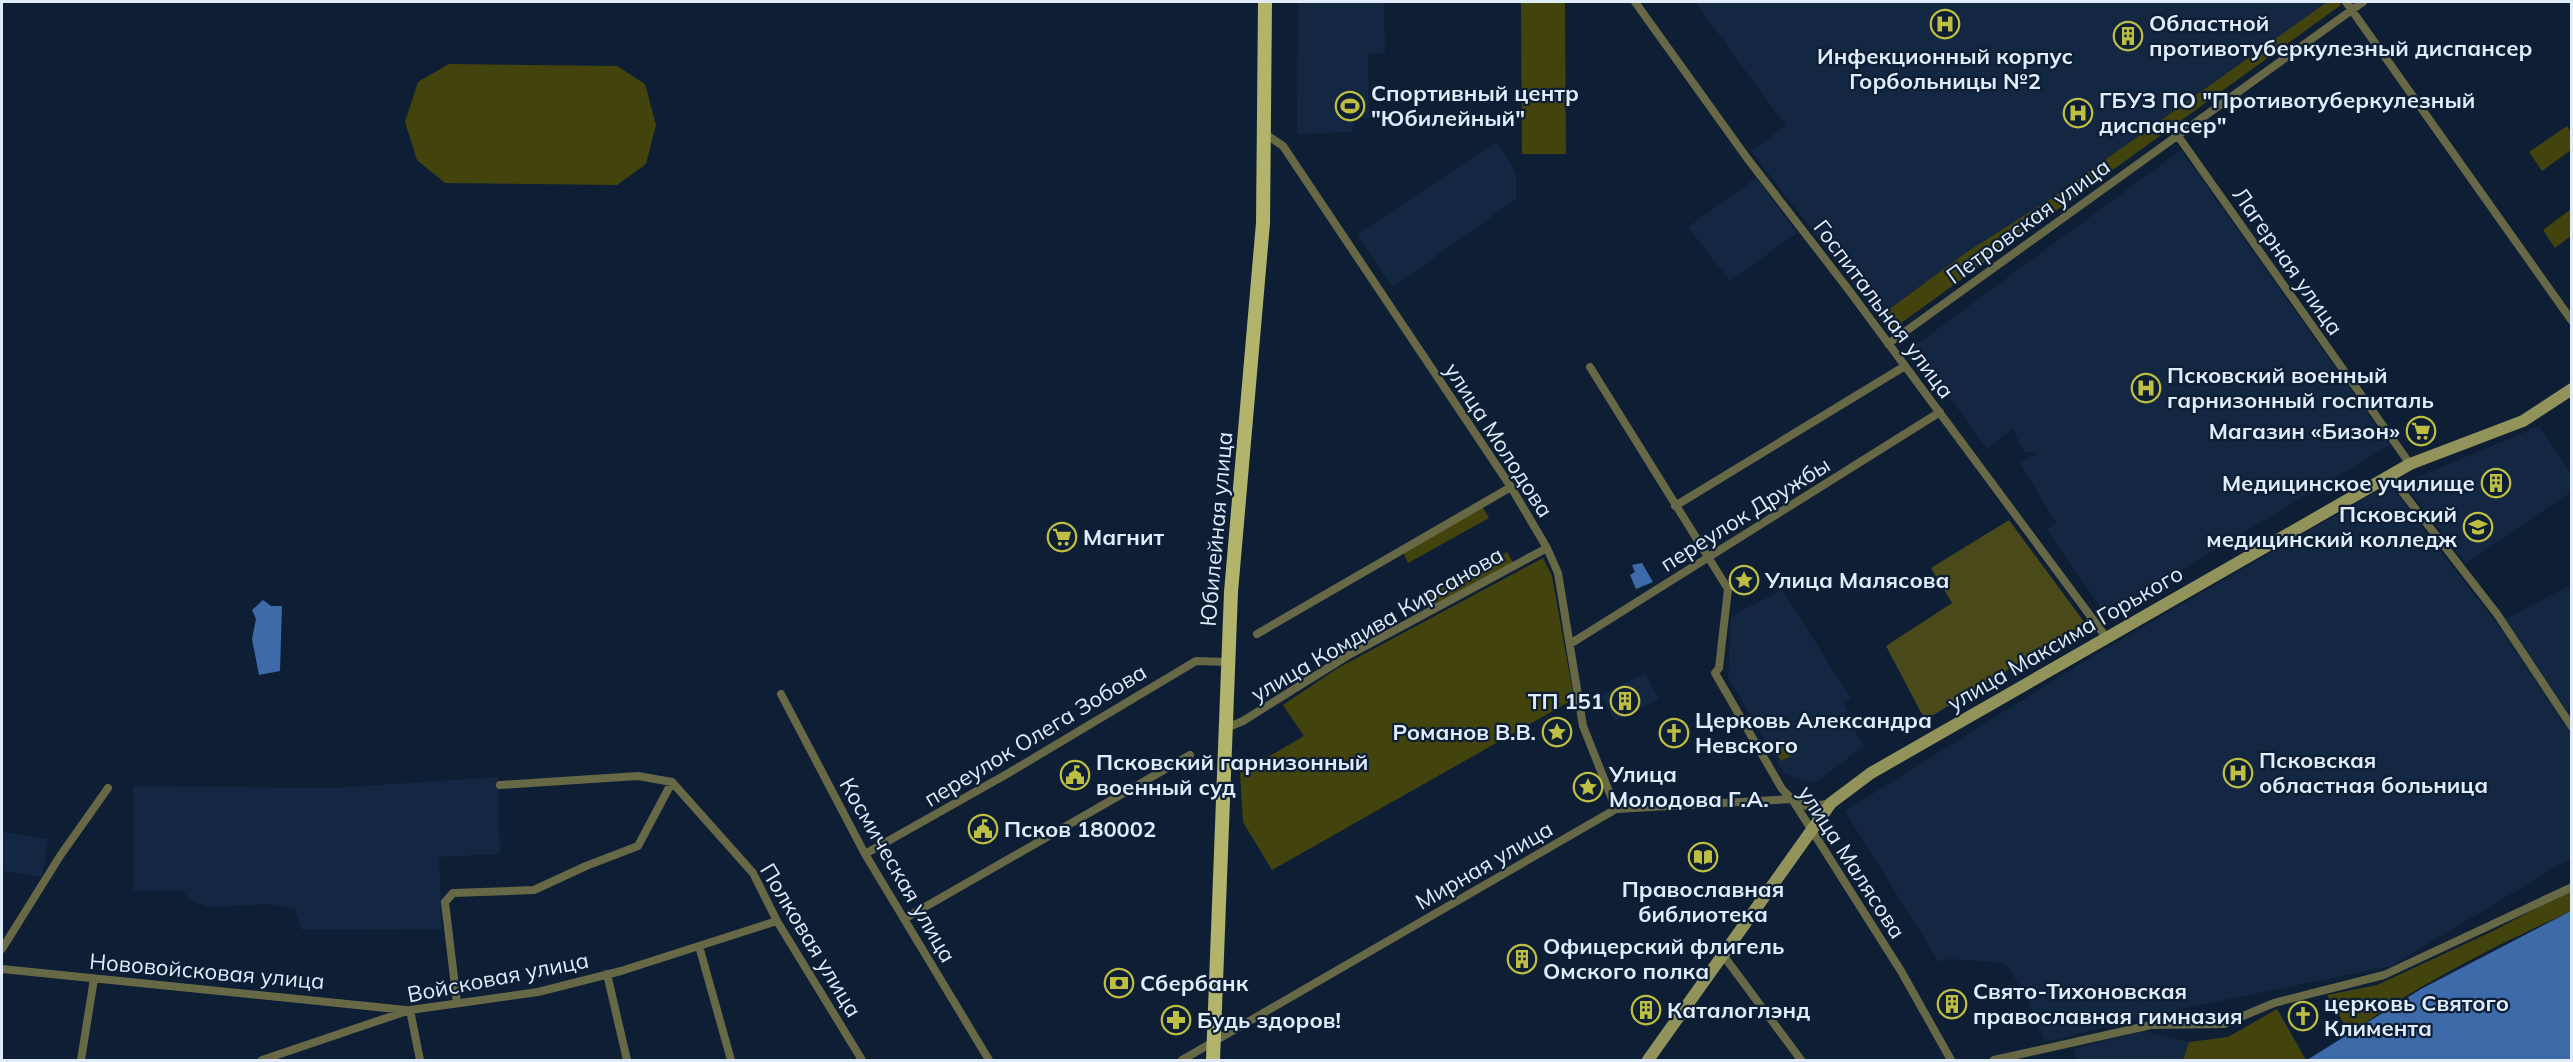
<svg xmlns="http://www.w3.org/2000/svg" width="2573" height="1062" viewBox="0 0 2573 1062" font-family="Mulish,sans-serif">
<rect width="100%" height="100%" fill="#0e1e34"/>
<path fill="#132743" d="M1695 2H2327L2050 199 1916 289 1888 310 1890 331 1751 151 1786 126Z
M1298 3H1384L1385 53 1368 54 1369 118H1353V132L1297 134Z
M1497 142 1516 172V199L1393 287 1357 234Z
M2181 150 2390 445 2106 615 2047 530 2056 523 2020 463 2037 453 2025 452 2012 429 1987 449 1913 347Z
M1756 178 1797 233 1730 281 1688 227Z
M2539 426 2571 475V492L2465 563 2404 483Z
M2389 484 2497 624 2571 735V858L2391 966 2166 1012 2045 1042 2025 994 2005 963 1949 959 1939 962 1845 811 2096 654Z
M2571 585V708L2567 711 2505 619Z
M1782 590 1851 698 1843 703 1848 710 1844 713 1864 746 1815 783 1784 774 1728 677 1731 616Z
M1645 673 1659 699 1615 721 1601 695Z
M498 777 500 854 439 857 442 929 302 930 295 909 271 904 209 907 190 900 182 890 133 891V786L333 788Z
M2 832 48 839 42 877 2 871Z
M2143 1031 2189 1042 2183 1060H2076L2074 1049Z"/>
<path fill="#43430e" d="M2327 2H2339L2341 5 1890 331 1888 310 1964 254 2050 199Z
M1521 3H1565L1566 154H1522Z
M449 64 617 66 645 84 656 125 646 164 617 185 445 183 417 160 405 122 418 82Z
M2567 126 2571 133V150L2542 171 2529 152Z
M2571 209V236L2555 248 2543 230Z
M1481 504 1489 518 1408 563 1402 550Z
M1507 552 1515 566 1430 612 1425 597Z
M1543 558 1552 576 1574 699 1272 870 1243 822 1240 773 1304 736 1283 705 1338 668Z
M1783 738 1793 755 1781 761 1772 745Z
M2571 890V911C2496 946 2417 984 2350 1034L2327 995 2377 985 2493 931Z
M2277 1009 2306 1060H2183L2189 1042 2228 1037Z"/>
<path fill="#49491a" d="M2009 520 2085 623 1925 720 1886 646 1952 603 1931 568Z"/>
<path fill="#3d6baa" d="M1642 563 1653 582 1636 589 1630 575 1635 572 1632 565Z
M263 600 271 606H282L280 671 259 675 252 639 256 619 252 610Z
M2571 911V1060H2307L2421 989Z"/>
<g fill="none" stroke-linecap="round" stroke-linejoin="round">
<path stroke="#676846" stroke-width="8" d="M1635 2 1747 158 1848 289 2106 637
M2346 2 2572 321
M1264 133 1283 146 1511 487 1547 548 1558 573 1583 726 1616 809
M2178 136 2410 464
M1888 344 2363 2
M1590 367 1728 589 1719 668 1715 673 1782 789 1792 799 1901 971 1951 1060
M2390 476 2497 614 2572 727
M1675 506 1905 366
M1257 634 1511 487
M1570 644 1940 412
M781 694 865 854 989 1060
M1224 729 1243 721 1347 656 1547 548
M500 785 638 776 672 782 753 873 777 921 862 1060
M865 854 1007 774 1196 661 1227 662
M904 919 1190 755
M699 946 731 1060
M2 949 60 856 108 788
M1723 955 1801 1060
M2 969 406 1010
M607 974 627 1060
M457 1003 445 902 453 893 534 890 586 866 638 846 672 782
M410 1010 420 1060
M81 1060 94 979
M262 1060 410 1010 538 992 621 971 777 921
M1182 1060 1616 809 1792 799 1808 807 1831 803
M1994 1060 2151 1025 2224 1024 2274 1003 2384 975 2572 887"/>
<path stroke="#91935b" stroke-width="12" d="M1648 1060 1831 803 1871 773 2410 464 2523 421 2572 389"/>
<path stroke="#b2b46b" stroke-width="14" d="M1213 1060 1231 592 1263 223 1265 2"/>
</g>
<defs>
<g id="hospital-ring" transform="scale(1.5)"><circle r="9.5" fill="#0e1e34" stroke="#bebf42" stroke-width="1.5"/><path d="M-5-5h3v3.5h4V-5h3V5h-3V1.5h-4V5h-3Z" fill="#bebf42"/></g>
<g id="building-ring" transform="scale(1.5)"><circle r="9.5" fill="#0e1e34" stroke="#bebf42" stroke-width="1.5"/><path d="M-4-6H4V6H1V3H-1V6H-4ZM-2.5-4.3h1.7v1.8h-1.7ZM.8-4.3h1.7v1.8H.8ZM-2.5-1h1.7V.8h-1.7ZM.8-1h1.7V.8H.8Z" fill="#bebf42"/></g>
<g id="stadium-ring" transform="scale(1.5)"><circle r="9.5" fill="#0e1e34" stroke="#bebf42" stroke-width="1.5"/><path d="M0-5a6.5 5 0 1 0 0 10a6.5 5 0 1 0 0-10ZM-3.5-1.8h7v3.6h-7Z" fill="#bebf42"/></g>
<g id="supermarket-ring" transform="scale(1.5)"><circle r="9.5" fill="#0e1e34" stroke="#bebf42" stroke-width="1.5"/><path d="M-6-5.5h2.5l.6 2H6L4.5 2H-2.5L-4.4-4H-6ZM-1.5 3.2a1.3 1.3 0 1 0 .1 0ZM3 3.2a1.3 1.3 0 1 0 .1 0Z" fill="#bebf42"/></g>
<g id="university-ring" transform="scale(1.5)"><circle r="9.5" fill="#0e1e34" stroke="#bebf42" stroke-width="1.5"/><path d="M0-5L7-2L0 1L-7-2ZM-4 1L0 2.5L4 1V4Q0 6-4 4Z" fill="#bebf42"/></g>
<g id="sight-ring" transform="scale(1.5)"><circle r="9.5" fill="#0e1e34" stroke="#bebf42" stroke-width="1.5"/><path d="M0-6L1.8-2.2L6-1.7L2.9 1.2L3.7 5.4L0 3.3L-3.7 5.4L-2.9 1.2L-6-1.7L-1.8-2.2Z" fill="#bebf42"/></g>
<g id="church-ring" transform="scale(1.5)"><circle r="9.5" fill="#0e1e34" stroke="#bebf42" stroke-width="1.5"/><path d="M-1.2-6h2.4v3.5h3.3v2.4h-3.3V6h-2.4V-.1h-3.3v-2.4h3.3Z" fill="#bebf42"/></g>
<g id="civic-ring" transform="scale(1.5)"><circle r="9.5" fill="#0e1e34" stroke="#bebf42" stroke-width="1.5"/><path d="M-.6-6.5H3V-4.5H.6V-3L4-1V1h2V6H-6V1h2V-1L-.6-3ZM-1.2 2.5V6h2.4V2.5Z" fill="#bebf42"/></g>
<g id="library-ring" transform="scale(1.5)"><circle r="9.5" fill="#0e1e34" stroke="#bebf42" stroke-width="1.5"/><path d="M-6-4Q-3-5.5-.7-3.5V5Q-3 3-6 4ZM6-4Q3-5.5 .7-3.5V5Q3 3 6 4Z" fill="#bebf42"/></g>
<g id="bank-ring" transform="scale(1.5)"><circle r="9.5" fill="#0e1e34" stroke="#bebf42" stroke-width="1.5"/><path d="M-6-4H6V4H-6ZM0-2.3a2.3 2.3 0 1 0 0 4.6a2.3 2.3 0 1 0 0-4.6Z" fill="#bebf42"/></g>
<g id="pharmacy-ring" transform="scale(1.5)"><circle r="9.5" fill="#0e1e34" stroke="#bebf42" stroke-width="1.5"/><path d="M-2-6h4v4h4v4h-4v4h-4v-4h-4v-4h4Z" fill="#bebf42"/></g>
</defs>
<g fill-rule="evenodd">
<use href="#hospital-ring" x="1945" y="24"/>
<use href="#building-ring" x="2128" y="36"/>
<use href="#stadium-ring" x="1350" y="106"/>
<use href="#hospital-ring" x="2078" y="113"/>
<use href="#hospital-ring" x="2146" y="388"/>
<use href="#supermarket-ring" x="2421" y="431"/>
<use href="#building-ring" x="2496" y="483"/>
<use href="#university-ring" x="2478" y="527"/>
<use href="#supermarket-ring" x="1062" y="537"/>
<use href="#sight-ring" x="1744" y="580"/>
<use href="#building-ring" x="1625" y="701"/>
<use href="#sight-ring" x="1557" y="732"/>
<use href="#church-ring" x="1674" y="733"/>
<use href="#hospital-ring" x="2238" y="773"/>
<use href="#civic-ring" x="1075" y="775"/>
<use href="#sight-ring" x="1588" y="787"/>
<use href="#civic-ring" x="983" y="829"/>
<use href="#library-ring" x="1703" y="857"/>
<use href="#building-ring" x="1522" y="959"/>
<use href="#bank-ring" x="1119" y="983"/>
<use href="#building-ring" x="1952" y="1004"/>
<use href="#building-ring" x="1646" y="1010"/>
<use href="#church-ring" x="2303" y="1016"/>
<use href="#pharmacy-ring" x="1176" y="1020"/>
</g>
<g text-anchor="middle" stroke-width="4.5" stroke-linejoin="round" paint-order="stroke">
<g font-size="22" font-weight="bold" fill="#e1ecfb" stroke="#0e1e34" text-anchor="start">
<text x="2149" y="31">Областной<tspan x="2149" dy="25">противотуберкулезный диспансер</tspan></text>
<text x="1945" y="64" text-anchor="middle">Инфекционный корпус<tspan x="1945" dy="25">Горбольницы №2</tspan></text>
<text x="1371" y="101">Спортивный центр<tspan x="1371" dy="25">"Юбилейный"</tspan></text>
<text x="2099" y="108">ГБУЗ ПО "Противотуберкулезный<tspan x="2099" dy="25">диспансер"</tspan></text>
<text x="2167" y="383">Псковский военный<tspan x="2167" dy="25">гарнизонный госпиталь</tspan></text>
<text x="2400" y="439" text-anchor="end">Магазин «Бизон»</text>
<text x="2475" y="491" text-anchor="end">Медицинское училище</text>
<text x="2457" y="522" text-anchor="end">Псковский<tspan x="2457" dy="25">медицинский колледж</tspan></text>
<text x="1083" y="545">Магнит</text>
<text x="1765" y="588">Улица Малясова</text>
<text x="1604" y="709" text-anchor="end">ТП 151</text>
<text x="1695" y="728">Церковь Александра<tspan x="1695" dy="25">Невского</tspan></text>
<text x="1536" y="740" text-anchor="end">Романов В.В.</text>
<text x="2259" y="768">Псковская<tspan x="2259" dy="25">областная больница</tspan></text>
<text x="1096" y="770">Псковский гарнизонный<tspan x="1096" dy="25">военный суд</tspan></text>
<text x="1609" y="782">Улица<tspan x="1609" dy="25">Молодова Г.А.</tspan></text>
<text x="1004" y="837">Псков 180002</text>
<text x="1703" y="897" text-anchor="middle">Православная<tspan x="1703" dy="25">библиотека</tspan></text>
<text x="1543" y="954">Офицерский флигель<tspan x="1543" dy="25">Омского полка</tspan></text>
<text x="1140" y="991">Сбербанк</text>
<text x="1973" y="999">Свято-Тихоновская<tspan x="1973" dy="25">православная гимназия</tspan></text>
<text x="2324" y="1011">церковь Святого<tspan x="2324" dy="25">Климента</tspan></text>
<text x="1667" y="1018">Каталоглэнд</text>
<text x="1197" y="1028">Будь здоров!</text>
</g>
<g font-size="22" fill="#e1ecfb" stroke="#0e1e34">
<text transform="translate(2028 221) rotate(-36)" y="8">Петровская улица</text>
<text transform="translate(2288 261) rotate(55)" y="8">Лагерная улица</text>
<text transform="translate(1884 309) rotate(53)" y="8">Госпитальная улица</text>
<text transform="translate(1499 440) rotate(57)" y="8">улица Молодова</text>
<text transform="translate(1745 514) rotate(-32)" y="8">переулок Дружбы</text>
<text transform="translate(1216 529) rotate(-85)" y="8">Юбилейная улица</text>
<text transform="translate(1377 624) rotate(-30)" y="8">улица Комдива Кирсанова</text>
<text transform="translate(2065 638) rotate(-30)" y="8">улица Максима Горького</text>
<text transform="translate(1035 735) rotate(-31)" y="8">переулок Олега Зобова</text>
<text transform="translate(1852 862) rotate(57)" y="8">улица Малясова</text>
<text transform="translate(1484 865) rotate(-30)" y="8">Мирная улица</text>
<text transform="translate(898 870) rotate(60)" y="8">Космическая улица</text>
<text transform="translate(811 940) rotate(59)" y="8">Полковая улица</text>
<text transform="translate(207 971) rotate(5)" y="8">Нововойсковая улица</text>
<text transform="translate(498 977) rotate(-11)" y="8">Войсковая улица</text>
</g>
</g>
<rect width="2573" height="1062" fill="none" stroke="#e1ecfb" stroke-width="6"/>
</svg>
